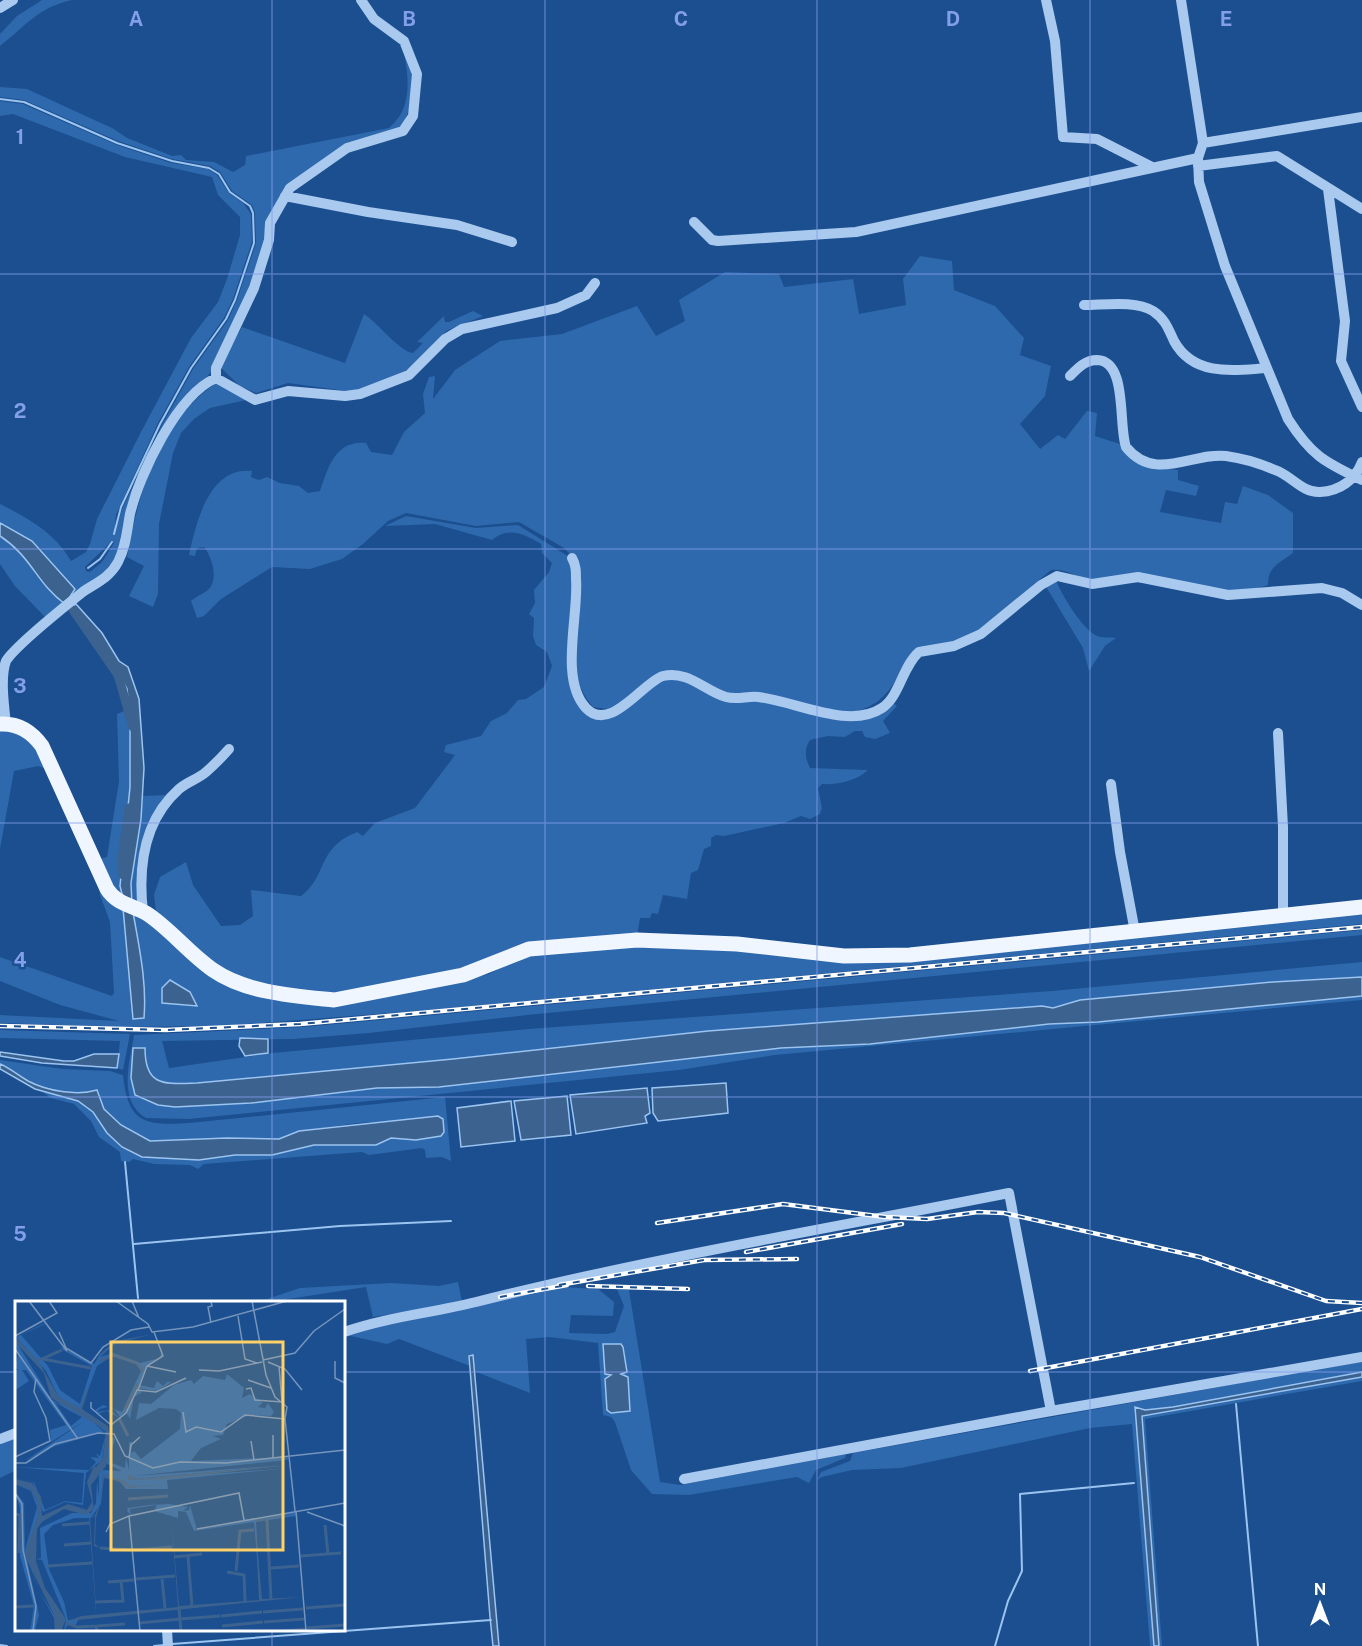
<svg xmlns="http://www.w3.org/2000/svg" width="1362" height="1646" viewBox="0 0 1362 1646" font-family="'Public Sans',sans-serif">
<rect width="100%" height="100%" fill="#1b4f8f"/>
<path fill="#2e69ad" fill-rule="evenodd" d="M42 0H72C37 8 27 25 0 46V34L17 16Z
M402 43C416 75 417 97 401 129L369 139 292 183 267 239 251 287 214 368 166 429 123 541 106 575 71 595 75 589 32 541 0 523V504C28 518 55 533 71 561L86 552 90 544 97 519 141 432 191 338 218 302 227 279 240 235V217L218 195 212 177 125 157 13 114 0 116V101L23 104 117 145 171 163 208 169 217 175 229 193 243 203 251 214 252 242 233 299 224 318 189 367 158 423 116 515 114 535 123 507 162 425 193 369 228 320 237 300 256 243 255 213 252 205 232 191 220 172 210 166 172 159 118 141 24 100 0 97V87L27 89 114 129 127 138 172 156 181 155 186 160 214 162 233 172 245 165 246 156 389 128C415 107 408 71 402 43ZM112 541 114 543 102 562 90 572 86 571 85 567Z
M920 256 952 261 954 290 995 306 1024 338 1020 355 1051 366 1045 396 1020 424 1040 449 1058 435 1065 439 1087 411 1097 413 1095 436 1120 444 1151 467 1178 470V480L1199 486 1196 496 1166 490 1160 512 1221 523 1225 502 1237 504 1243 486 1268 495 1293 513V553C1280 563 1267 567 1268 585 1234 596 1214 587 1180 585 1151 582 1121 583 1091 580 1078 578 1065 568 1051 570L973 635 951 643 919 648C893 677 892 705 849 713L731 696 677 672 608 709 593 707C564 672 579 646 580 608 581 592 580 576 577 561L564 548 519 522 476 526 406 513 388 521 363 544 342 559 310 569 272 567 221 599 204 616 197 618 191 601C197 596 202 594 208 590 219 579 212 557 204 547L197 548 195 556 189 555C196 523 209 466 252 471L251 477 259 480 267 477 280 483 299 486 308 493 320 491C328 468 335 440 366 443L371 452 392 455 404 432 425 413 423 394 429 377 435 376 433 399 455 370 500 341 562 334 637 306 656 336 685 321 679 300 725 272 779 274 784 287 853 279 859 314 906 305 903 279Z
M473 311 483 316 446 331 412 368 354 392 288 383 256 393 240 386 220 367 242 327 345 363 364 314C378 323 400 352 413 353L423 343 417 342 444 316 445 322H449Z
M219 381 246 400 210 408 194 419 181 433 173 453 159 524 158 594 153 607 129 596 144 566 127 557C138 492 161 419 219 381Z
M406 516 476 528 518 525 571 558 578 695 598 715 668 676 711 692 755 698 844 719 890 701 897 706 883 721 890 733 875 739 865 737 862 731H855L845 737 828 736 810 740C804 749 805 758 810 768L868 770C856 781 838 785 822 784L818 788 822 808 820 814 810 819 801 816 784 823 724 836 716 835 711 838V846L704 849 698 870 691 873 687 899 663 895 658 914 652 913 650 918H640L637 936 611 938 320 998 222 973 157 919 154 895 160 877 186 862 193 885 221 926 240 925 253 916 251 890 301 896C328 876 316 848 357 832L363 836 375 823 415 808 455 755 444 752 446 745 481 736 491 721 507 713 518 700 526 699 544 687 552 666 547 652 536 645 533 636 534 618 529 614 535 603 534 590 549 572 552 563 542 553 541 544C525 534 508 526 492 540L435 524 385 526Z
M0 536C32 556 37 584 65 604L45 617 15 586 0 564Z
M1056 580C1061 594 1083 630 1097 636 1102 638 1110 637 1116 638L1105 646 1089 671 1083 648 1045 585Z
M129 709 130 787 121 899 99 859 107 857 119 781 117 714Z
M0 727 30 735 52 771 38 766 14 771 0 849Z
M168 795 153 818 139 899 132 905 131 883 143 796Z
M99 880 123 908 133 1019 144 1018C147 982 139 947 133 912L142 916 204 970 318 1003 463 980 489 974 522 957 622 944 739 948 804 957 1362 913V924L429 1010 222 1026 116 1027 0 1023V1015L119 1021 60 1005 0 981V957L112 996 114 993 110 922 100 895Z
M1362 930V935L527 1015 369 1033 293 1039 162 1041 169 1068 273 1053 528 1029 1052 991 1362 962V977L1273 982 1080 1000 1053 1008 1041 1006 708 1031 453 1059 197 1083C169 1084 148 1090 146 1055L133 1048V1089L142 1099 158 1105 175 1107 251 1103 377 1088 439 1087 756 1050 870 1044 1049 1024 1098 1022 1362 996V1000L775 1055 679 1070 189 1119 146 1118C117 1101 130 1061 134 1035L303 1027Z
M0 1030 130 1034 123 1070 117 1068 120 1041 0 1038Z
M0 1060 63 1069 110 1071 123 1075C128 1123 144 1126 189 1123L445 1097 451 1161 442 1157 426 1158 425 1150 422 1148 369 1155 362 1152 204 1164 198 1169 190 1165 154 1164 133 1159 129 1162 121 1161 120 1152 99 1137 91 1121 74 1104 51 1098 41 1091 78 1101 93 1112 107 1133 122 1147 142 1157 199 1160 235 1155H272L314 1145H376L391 1138 416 1140 441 1136 423 1119 358 1123 299 1131 279 1139 227 1138 150 1141 121 1125 104 1109 100 1101 99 1092C77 1093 50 1093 29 1082 19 1076 10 1069 0 1064Z
M458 1282 462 1302 373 1317 366 1287 269 1302H210L267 1299 300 1288 391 1283 439 1286Z
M560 1287 598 1289 614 1302 613 1316 571 1315 569 1333 607 1334 615 1332 624 1306 617 1289 629 1290 660 1482 680 1485 846 1454 845 1458 816 1470 809 1483 797 1477 689 1495 652 1494 631 1470 615 1422 611 1417 603 1415 598 1343 549 1337 526 1339 530 1393 474 1371 472 1355 469 1356 470 1366 399 1339 387 1344 346 1335 381 1324ZM604 1344 627 1372 621 1374 608 1412 605 1379 611 1377V1375L605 1374Z
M1362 1361V1372L1173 1407 1145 1410 1135 1407 1154 1646H1150L1132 1424 1090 1428 901 1468 852 1470 822 1477 817 1480 821 1472 850 1461 853 1453Z
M1362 1377V1381L1145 1419 1162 1646H1159L1142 1416Z
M16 1436V1470L0 1478V1443Z"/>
<path fill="#3c6290" stroke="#9cc4f0" stroke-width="1.5" d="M0 523 32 541 75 589 65 604C37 584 32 557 0 536Z
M76 604 102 633 119 661 128 667 139 699 144 768 141 819 131 883 132 905 122 894 120 886 130 787V721L127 689 113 663 70 608Z
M123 908 133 912C139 947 147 982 144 1018L133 1019Z
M1362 977V996L1098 1022 1049 1024 870 1044 781 1048 439 1087 377 1088 251 1103 175 1107 158 1105 135 1095 131 1078 133 1048H145C145 1087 164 1084 197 1083L453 1059 708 1031 1042 1006 1053 1008 1080 1000 1273 982Z
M170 980 190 992 197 1006 162 1003V988Z
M240 1038 268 1039V1053L245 1056 239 1046Z
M0 1052 64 1061H74L94 1054H119L117 1068 42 1063 0 1056Z
M0 1064C10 1068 19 1076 28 1081 47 1091 77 1096 97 1090L104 1109 121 1125 150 1141 227 1138 279 1139 299 1131 438 1116 443 1119 444 1132 441 1136 416 1140 391 1138 376 1145H314L272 1155H235L199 1160 142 1157 122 1147 107 1133 93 1112 78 1101 35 1089 0 1069Z
M726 1083 728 1113 658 1121 653 1113 652 1088Z
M647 1088 650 1113 645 1116 647 1123 576 1134 570 1095Z
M567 1096 571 1135 521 1140 514 1101Z
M511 1101 515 1141 461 1147 457 1108Z
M603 1344H621L623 1347 627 1372 621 1374 628 1377 630 1411 611 1413 607 1410 605 1379 611 1375 605 1374Z
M473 1355 499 1646H493L490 1617 469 1356Z
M1362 1372V1377L1142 1416 1159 1646H1154L1135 1407 1145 1410 1173 1407Z"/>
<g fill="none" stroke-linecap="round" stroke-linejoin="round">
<path stroke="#9cc4f0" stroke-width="2" d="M0 99 24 102 117 143 172 161 209 168 219 174 230 192 250 206 253 213 254 243 235 300 226 319 191 368 160 424 121 507 114 534
M88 568 100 559 112 542
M125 1162 138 1298
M134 1244 340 1226 451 1221
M1236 1404 1258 1646
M172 1644 491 1620
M0 1645 7 1646
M154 1646 164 1645
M995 1646 1008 1601 1022 1571 1020 1494 1134 1483"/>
<path stroke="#3c6290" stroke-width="9" d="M73 610 118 675 133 727
M123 875 122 859 129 808"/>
<path stroke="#a9c9ee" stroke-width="10" d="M1046 0 1055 41 1063 137 1097 139 1152 167
M1181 0 1203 143 1198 158 1199 182 1225 266 1288 419C1311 455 1324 462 1362 480
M0 8 13 0
M1203 143 1362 117
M1198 166 1277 156 1362 209
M1328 189 1345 321 1341 361 1362 407
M285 196 368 212 457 225 512 242
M694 222 712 240 718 241 856 232 1198 158
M1084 305C1104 305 1135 300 1153 311 1165 319 1168 328 1174 341 1193 376 1232 371 1266 368
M1070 376C1078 368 1085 360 1097 360 1128 361 1118 425 1126 447 1155 483 1192 452 1226 456 1241 458 1261 464 1275 470 1291 475 1302 493 1320 492 1340 491 1355 480 1362 462
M216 378V368L254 288 269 240 270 223 290 188 347 148 403 131 413 116 417 74 404 41 374 19 361 0
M572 558C576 565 576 571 576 579 579 616 559 679 586 708 610 734 643 682 663 676 688 670 705 691 726 697 737 700 747 696 758 697 795 701 849 730 882 708 900 696 902 667 919 652L954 646 981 634 1041 585 1057 576 1092 584 1138 577 1228 595 1322 588 1342 593 1362 605
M6 724C4 706 0 677 6 661 15 646 69 603 84 591 98 582 110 577 118 562 126 547 127 530 130 514 140 473 177 395 216 378L255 400 288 391 345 396 360 394 409 375 445 339 462 329 557 308 586 295 595 283
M1278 733 1283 827V916
M1111 784 1120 852 1135 932
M143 912C138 868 143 821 179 789 187 782 198 779 206 772 214 765 222 757 229 749
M344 1332C387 1317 432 1313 476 1302 652 1258 831 1228 1009 1193L1051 1411
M0 1439 16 1433
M684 1479 1051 1411 1362 1357
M167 1630 168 1646"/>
<path stroke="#f0f6ff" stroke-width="15" d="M0 724C18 723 32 732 42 746L107 889C118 906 134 905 149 915 172 931 190 954 213 970 246 993 295 996 334 1000L463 975 529 949 637 940 737 944 844 956 910 955 1362 907"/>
<g stroke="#fff" stroke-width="4.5">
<path id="rail" d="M0 1026 166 1030 300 1024 1362 927
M657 1223 783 1204 885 1217 927 1219 978 1212 1004 1213 1200 1257 1326 1301 1362 1303
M746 1252 902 1224
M559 1285 704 1260 797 1259
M588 1286 688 1289
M500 1297 567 1285
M1030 1371 1362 1309"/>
</g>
<use href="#rail" stroke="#1b4f8f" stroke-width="2" stroke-dasharray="7" stroke-linecap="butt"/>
</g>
<path fill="none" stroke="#839eea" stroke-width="1.5" stroke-opacity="0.55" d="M272 0V1302M545 0V1646M817 0V1646M1090 0V1646M0 274H1362M0 549H1362M0 823H1362M0 1097H1362M0 1372H16M344 1372H1362M272 1630V1646"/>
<g transform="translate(15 1301)">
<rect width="330" height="330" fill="#1b4f8f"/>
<path d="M30 22 45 45 79 63 85 54 100 41 139 33 101 42 85 56 98 52 125 62 145 57 147 46V56L132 64 124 84 139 87 142 80 148 85 152 81H157L141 90 123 87 127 91 119 96 115 118 111 111 105 116 100 109 93 106 85 108 82 111 96 109 104 117 92 110 82 113 80 109 88 104 107 111 126 70 122 63 97 55 82 65 66 108 54 103 43 95 31 70 1 36ZM30 23 48 49 77 65 65 103 45 89 33 65 6 34ZM0 39 37 99 64 111 90 126 91 131 77 120 89 131 40 145 10 160 71 119 36 141 35 129 51 124 11 69H7L14 80 2 88 0 86V69H4L0 67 3 54ZM40 101 55 110 67 116 56 125ZM212 73 229 87 227 97 235 93 248 102 243 106 250 107 253 102 259 111 256 115 235 114 212 123 208 134 198 135 206 138 186 147 176 160 274 156 272 159 117 175 275 164 121 178 114 174 113 179 275 167 152 179 153 188H111L105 181 88 175 86 203 75 218 77 253 75 217H60L38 224 29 233 34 268 49 301 53 319 64 318 60 325 53 323 49 330 51 318 27 259 21 258 26 257 25 227 57 212H76L81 202 82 180 84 196V170L89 164 87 169 107 170 90 162 94 133 100 138 94 161 110 167 111 156 114 169V141H117L116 152 119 150 126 158 165 128 166 112 161 108 144 107 121 119 124 102 136 103 159 84 176 79 179 83 188 75 210 79ZM91 133 87 159 71 172 68 204 50 201 28 211 18 181 0 176 19 181 30 209 50 200 67 202 69 172 0 166 74 169 81 161 75 156 84 157 80 152 85 155ZM0 183 9 185 16 189 22 200 23 207 22 217 11 253 13 256 24 290 39 314 41 324 40 330 39 317 24 290 11 254 24 314 20 329 15 330 19 305 5 255V207L0 190 9 202 10 249 22 206 16 190ZM154 203 173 206 168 210 174 209 175 204 182 229 281 211V215L241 221 246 299 239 221 179 230 171 211 163 210V217L139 210 142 204 115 208 116 214 112 210 113 207 134 204Z" fill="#2e69ad" fill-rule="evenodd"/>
<path d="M133 34 98 43 83 56 72 88 73 90 67 108 93 125 95 135 91 165 76 184 79 208 71 214 49 208 27 221 22 228 21 260 30 287 51 318 46 330H40L39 314 9 253 22 217V200L16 189 0 183V178L17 182 26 196 27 215 53 203 72 209 77 201 72 181 79 165 81 166 88 156 91 129 36 97 29 72 2 43 0 36 23 59 43 95 65 107 84 54 100 40ZM275 164 151 178 113 179V173L121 178ZM88 173 111 174H88L108 179 115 185 152 184 114 187 104 180 89 177 86 200 81 217 80 243 85 247 79 245 80 215 75 217 81 307V312L74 217 80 214 85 202ZM156 212 164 305 244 299 240 219 279 213 240 221 247 298 287 296 53 320 66 315 163 306Z" fill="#3c6290"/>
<path fill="none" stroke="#3c6290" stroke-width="3" d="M47 49 27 58 76 67M84 60 99 54 122 62 128 71M110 108 123 83M104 117 113 135M113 198 153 195M0 213 5 214 4 252M252 219 256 298M47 224 75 222M310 224 313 253M49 244 76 242M85 247 116 249M120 249 157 246M173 255 177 305M286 255 326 252M159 256 187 253M33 265 77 262M256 267 284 265M221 270 225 230 239 229M212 271 229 274 230 300M121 278 160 275M147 278 150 307M93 281 119 279M80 301 108 300 106 280M0 306 19 305M291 307 330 304M164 308 166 330M248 311 288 308M206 315 247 311M165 318 205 315M249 321 289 318M51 322 62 326 81 325 82 330M125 322 165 318M82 325 110 323M207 325 248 321M292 327 330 324M270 330 290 328"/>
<path fill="none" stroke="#7695bc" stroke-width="1.5" d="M14 0 52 50M101 0 133 23 137 31 178 26 272 0M117 0 124 17M196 0 197 5 193 6 196 22M237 0 251 74 260 96 272 106 270 118 280 210M223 15 230 58 242 62M44 31 51 47 76 62 88 46 116 29 134 26M0 35 42 12 34 0M0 48 63 138M248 59 280 52 299 30 330 8M320 60V77L330 82M253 61 270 68 287 89M132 65 161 71M184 69 204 70 247 61M233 79 256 87M231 88 236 87 240 99 267 101 264 65M123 89 132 65 148 55 139 31M76 101V107L96 124M168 111 171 131 181 126 206 131 230 114 270 118M96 132V124L111 112 122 89 141 91 171 77M258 134V157M236 140 239 159M0 156 35 140 31 117 19 91 21 77M114 156 116 144 125 136M0 162H11L40 143 83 132 99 133 110 155 138 167 165 161 211 162 330 149M0 192 7 203 8 249 21 305 18 330M281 210 291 330M292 211 330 225M114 215 125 330M182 228 330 202M91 231 95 223 114 215 224 192 229 219"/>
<path fill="#ffd166" fill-opacity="0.15" stroke="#ffd166" stroke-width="3" d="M96 41H268V249H96Z"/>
<rect width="330" height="330" fill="none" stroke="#fff" stroke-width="3"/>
</g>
<g font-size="20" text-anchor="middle" font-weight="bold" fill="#839eea" stroke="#1b4f8f" stroke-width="5" stroke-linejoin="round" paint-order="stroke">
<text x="136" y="26">A</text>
<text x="409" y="26">B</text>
<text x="681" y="26">C</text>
<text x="953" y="26">D</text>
<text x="1226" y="26">E</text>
<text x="20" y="144">1</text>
<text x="20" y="418">2</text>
<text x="20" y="693">3</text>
<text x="20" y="967">4</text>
<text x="20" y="1241">5</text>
</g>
<g transform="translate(1320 1604)" stroke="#1b4f8f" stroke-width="4.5" paint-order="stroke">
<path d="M0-4.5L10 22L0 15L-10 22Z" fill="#ffffff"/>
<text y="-9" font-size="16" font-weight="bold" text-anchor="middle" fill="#ffffff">N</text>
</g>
</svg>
